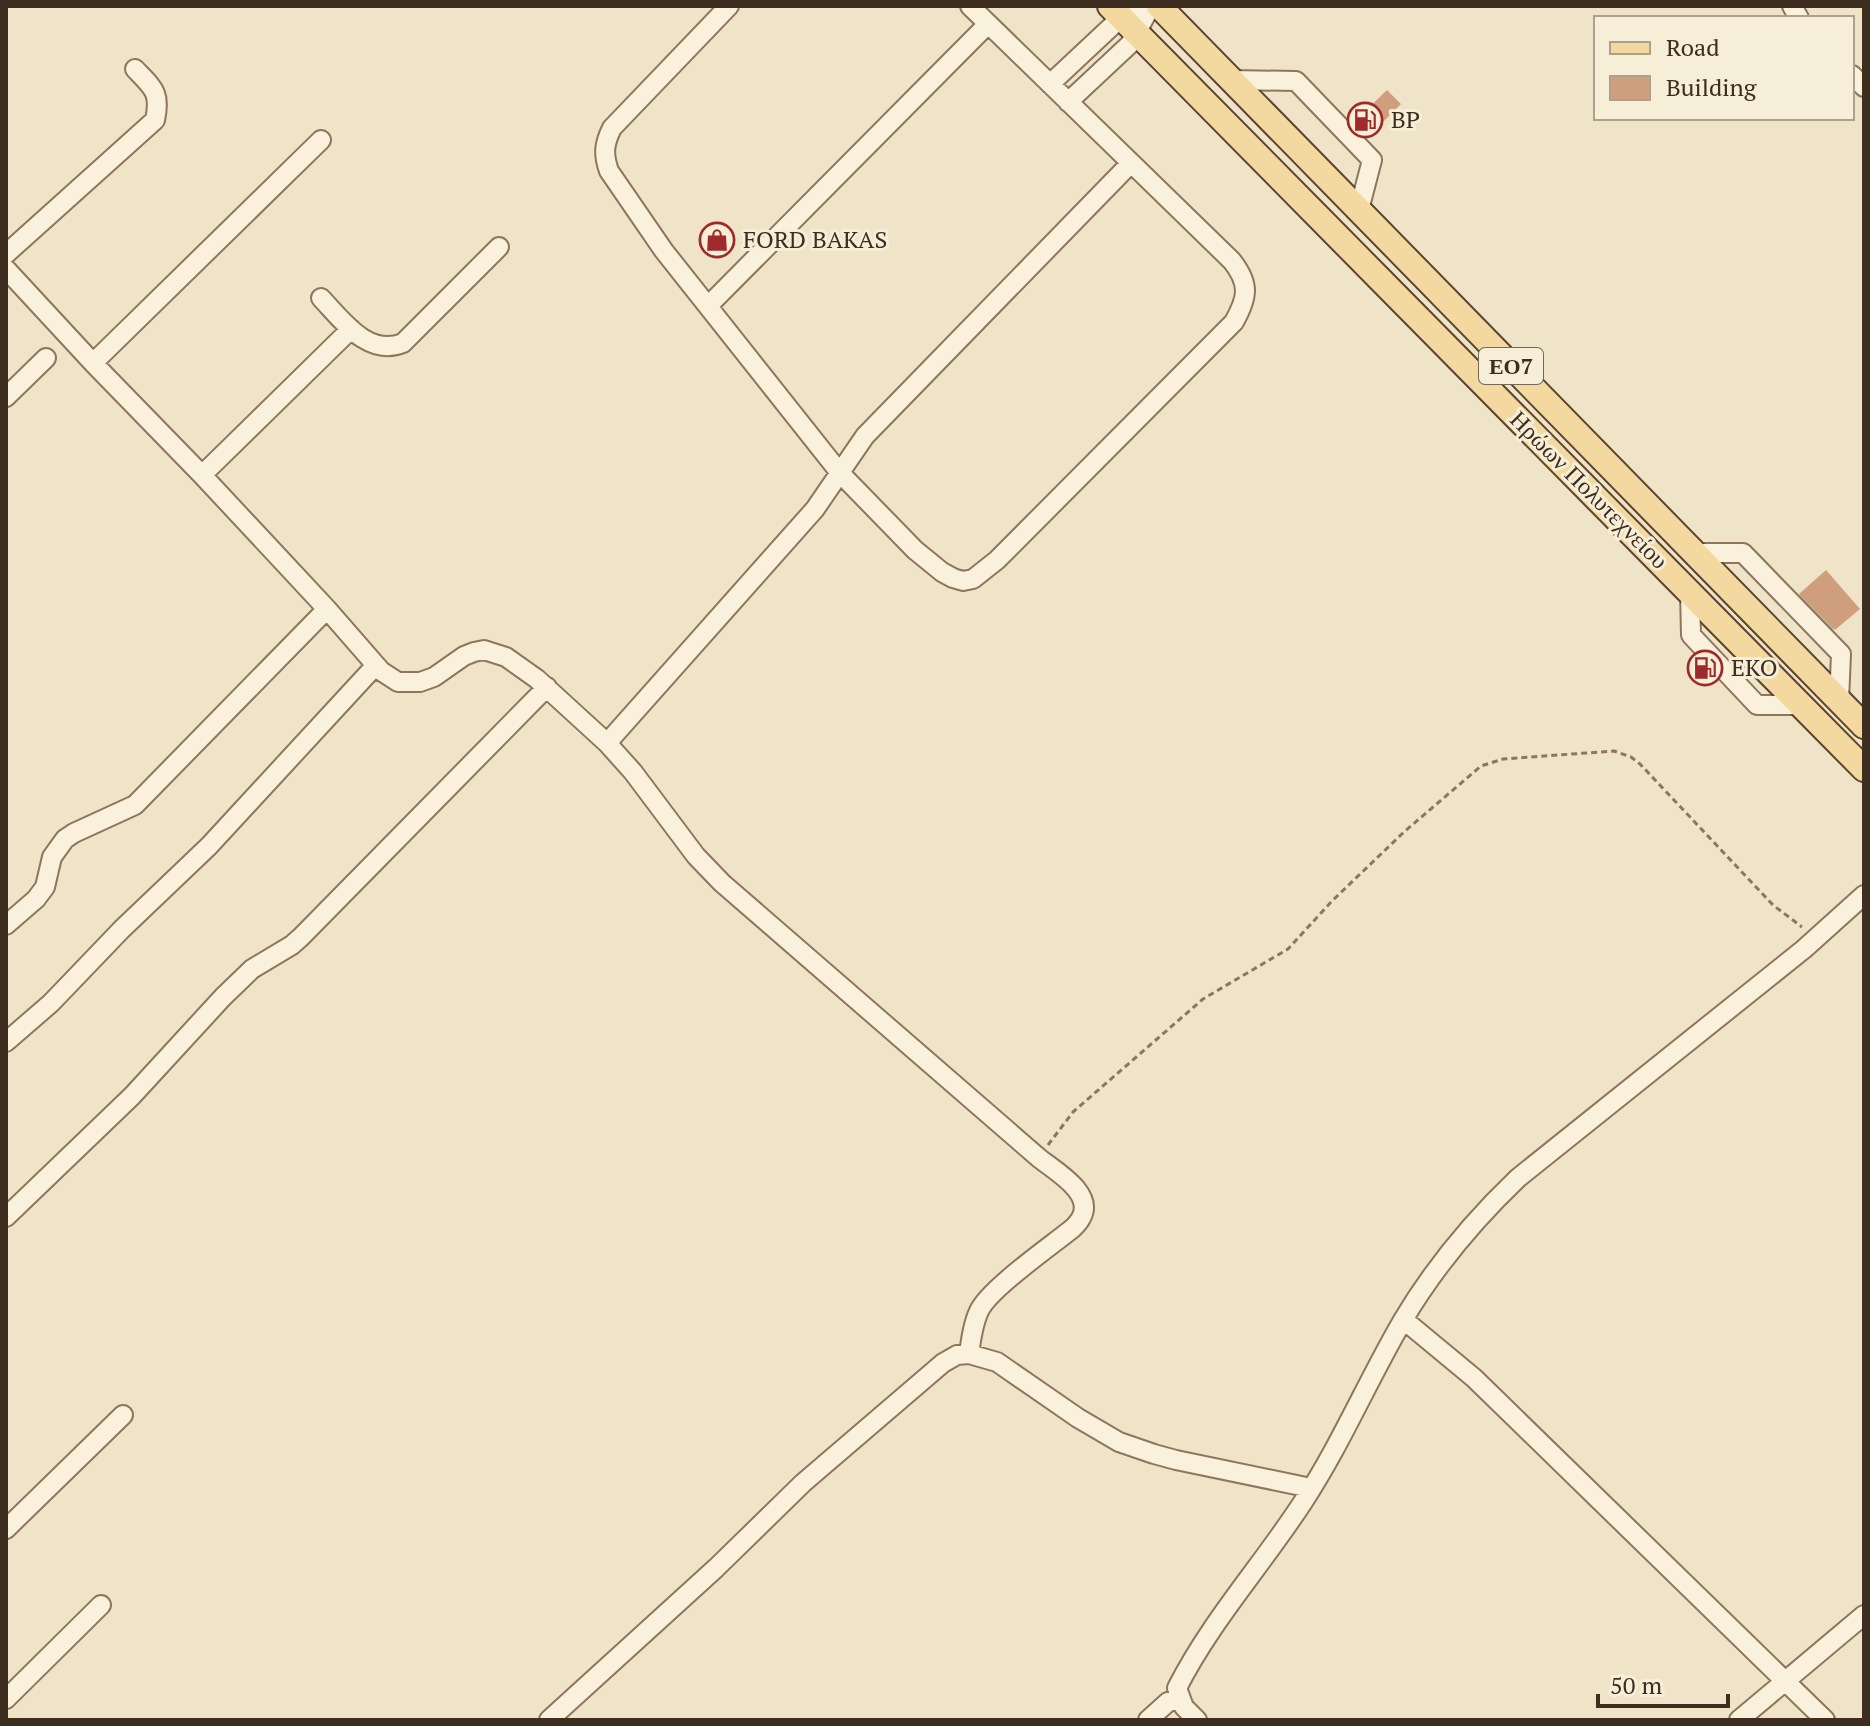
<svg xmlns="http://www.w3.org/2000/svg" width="1870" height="1726" viewBox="0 0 1870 1726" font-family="'PT Serif',serif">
<rect width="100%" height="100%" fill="#f0e4c8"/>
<path fill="#0003" d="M1387 93 1398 104 1367 135 1356 123Z
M1826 573 1857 608 1831 631 1798 597Z"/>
<path fill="#cf9f7d" d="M1387 90 1401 104 1371 134 1357 119Z
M1826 570 1860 609 1835 630 1799 594Z"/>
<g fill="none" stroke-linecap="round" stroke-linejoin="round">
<g stroke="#8d765c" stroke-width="22">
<path id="minor" d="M729 6 612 128C604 144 603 154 609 171L664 251 840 473 915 550 942 572 953 578 963 581 973 579 997 560 1234 322C1248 297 1250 284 1232 261L970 6
M1792 6 1799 18
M1852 75 1864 87
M1231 80 1296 81 1372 160 1359 210
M1050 84 1113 25 1144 6
M1068 102 1130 44 1151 6
M6 254 155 120C161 92 153 88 135 69
M6 269 93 363 202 475 327 609 381 671 398 682H420L434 677 464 656 474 652 484 650 506 657 537 679 607 743 633 772 696 856 722 883 1039 1158C1055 1171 1095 1193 1081 1218 1079 1222 1076 1225 1073 1228 1051 1246 989 1289 979 1311 973 1324 971 1339 969 1354
M321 298C343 321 368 357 403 343L499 247
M708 306 988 24
M93 363 321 140
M6 397 46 358
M202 475 351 329
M1694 553H1743L1841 654 1839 701
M1690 592 1691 635 1757 705H1802
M607 743 815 509 865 436 1131 163
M6 925 36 899 45 887 52 857 65 839 74 833 135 805 327 609
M6 1042 51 1003 122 929 209 846 376 665
M6 1217 132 1096 223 997 252 969 292 945 301 937 547 687
M1404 1320 1474 1378 1825 1720
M6 1529 123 1415
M6 1699 101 1605
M549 1720 716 1568 803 1483 943 1363 957 1355 969 1354 997 1362 1078 1418 1119 1442 1154 1454 1176 1460 1311 1488
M1148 1720 1168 1702 1180 1699
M1197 1720 1184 1707 1177 1688C1211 1621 1262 1565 1303 1502 1341 1444 1368 1380 1403 1320 1434 1268 1474 1220 1518 1178L1804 949 1864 895
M1739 1720 1864 1615"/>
</g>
<g stroke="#5b4430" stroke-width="28">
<path id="major" d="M1110 6 1864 769
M1159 6 1864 726"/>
</g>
<path stroke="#8d765c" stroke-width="3" stroke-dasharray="6 4" stroke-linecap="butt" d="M1048 1145 1073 1112 1203 999 1288 949 1332 901 1405 831 1481 766 1503 759 1614 751 1631 757 1640 764 1773 905 1802 927"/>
<use href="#minor" stroke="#faf1dc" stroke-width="18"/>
<use href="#major" stroke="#f3d9a0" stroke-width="24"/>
</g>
<defs>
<g id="fuel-ring" transform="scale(1.8)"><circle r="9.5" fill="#f7eed8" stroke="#9e2a2b" stroke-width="1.5"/><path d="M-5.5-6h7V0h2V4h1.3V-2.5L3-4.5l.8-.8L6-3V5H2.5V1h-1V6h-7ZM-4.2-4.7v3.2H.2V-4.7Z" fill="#9e2a2b"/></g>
<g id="shop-ring" transform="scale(1.8)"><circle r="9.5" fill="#f7eed8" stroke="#9e2a2b" stroke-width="1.5"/><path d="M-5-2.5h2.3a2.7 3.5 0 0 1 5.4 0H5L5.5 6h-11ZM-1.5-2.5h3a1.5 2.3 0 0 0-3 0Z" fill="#9e2a2b"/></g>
</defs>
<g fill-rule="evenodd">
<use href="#fuel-ring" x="1365" y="120"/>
<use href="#shop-ring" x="717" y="240"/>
<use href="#fuel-ring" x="1705" y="668"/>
</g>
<g text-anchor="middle" stroke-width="6" stroke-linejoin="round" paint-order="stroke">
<rect fill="#f7eed8" stroke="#756857" stroke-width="2" x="1479" y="348" width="64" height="36" rx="6"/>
<g font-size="22" font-weight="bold" fill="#3d2e20">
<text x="1511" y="374">ΕΟ7</text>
</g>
<g font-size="24" fill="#3d2e20" stroke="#f7eed8" text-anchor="start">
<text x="1391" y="128">BP</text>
<text x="743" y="248">FORD BAKAS</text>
<text x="1731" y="676">EKO</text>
</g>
<g font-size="24" fill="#3d2e20" stroke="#f7eed8">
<text transform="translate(1589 490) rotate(45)" y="8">Ηρώων Πολυτεχνείου</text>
</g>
</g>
<rect width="1870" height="1726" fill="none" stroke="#3d2e20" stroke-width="16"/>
<rect x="1594" y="16" width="260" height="104" fill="#f7eed8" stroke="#ada18e" stroke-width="2"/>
<rect x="1610" y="42" width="40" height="12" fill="#f3d9a0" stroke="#ada18e" stroke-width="2"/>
<text x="1666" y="56" font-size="24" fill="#3d2e20">Road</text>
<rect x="1610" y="76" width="40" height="24" fill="#cf9f7d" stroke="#ada18e" stroke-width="2"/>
<text x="1666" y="96" font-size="24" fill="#3d2e20">Building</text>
<path d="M1598 1694v12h130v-12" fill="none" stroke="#3d2e20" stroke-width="4"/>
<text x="1610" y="1694" font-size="24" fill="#3d2e20" stroke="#f7eed8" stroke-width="6" paint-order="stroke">50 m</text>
</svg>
